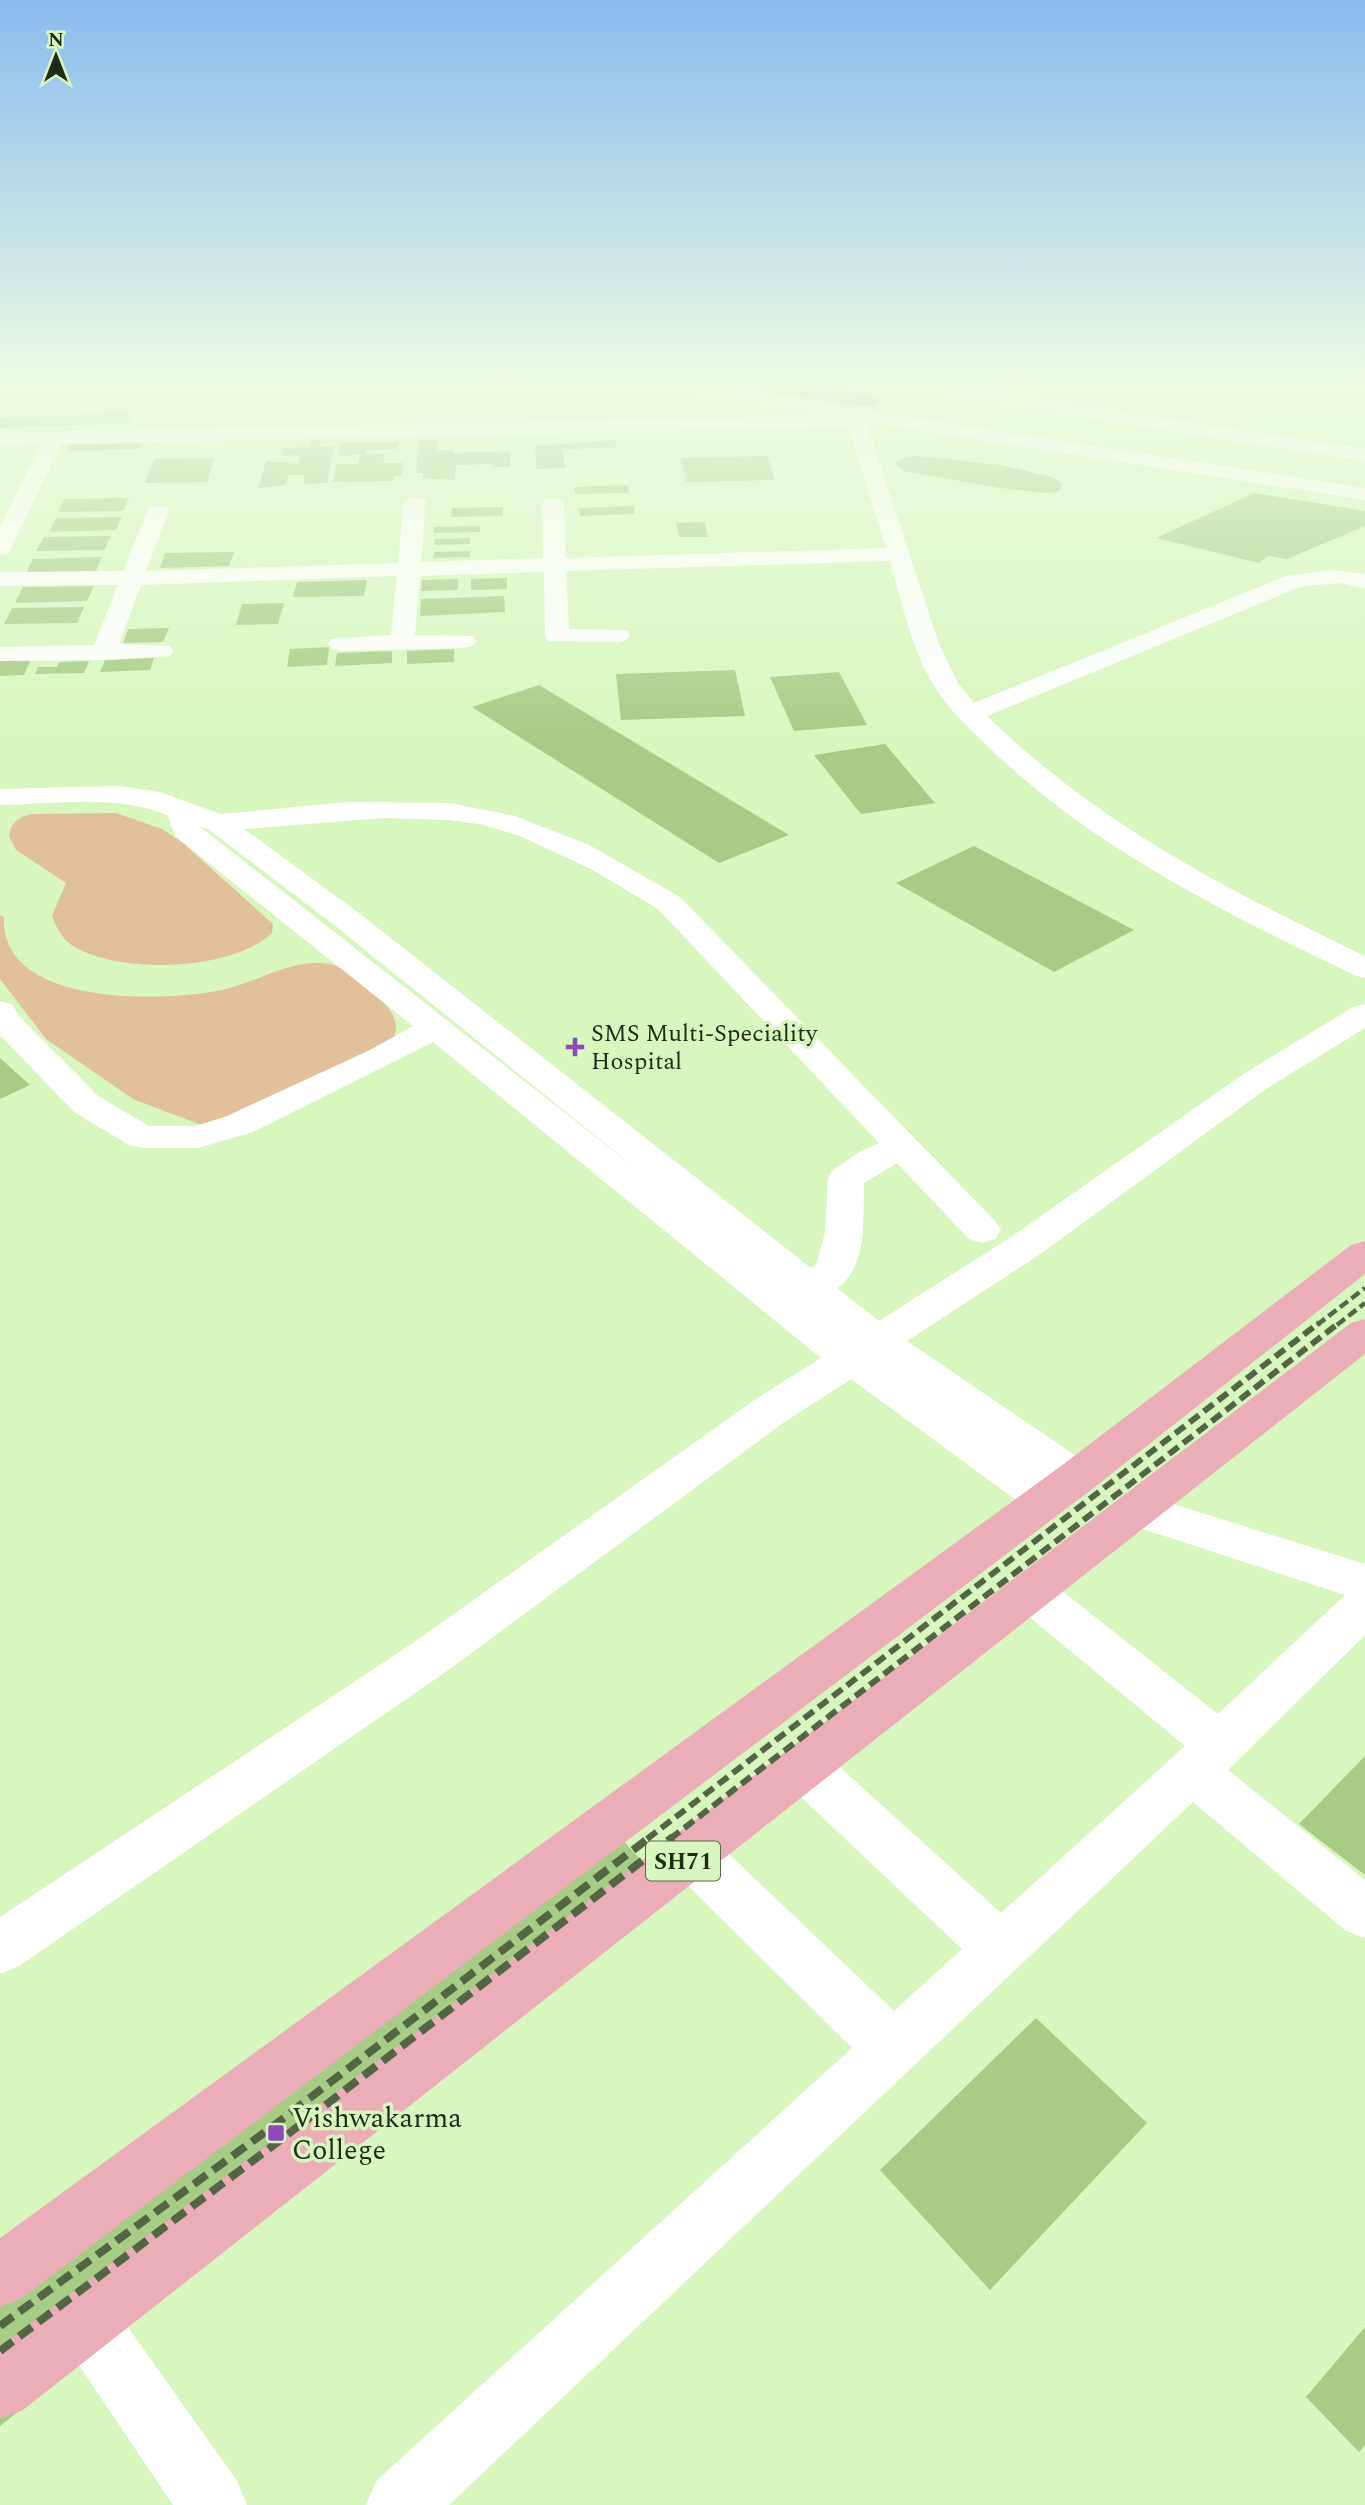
<svg xmlns="http://www.w3.org/2000/svg" width="1365" height="2505" viewBox="0 0 1365 2505" font-family="Spectral,serif">
<rect width="100%" height="100%" fill="#d8f7bf"/>
<path fill="#e2c099" d="M116 813 162 829 183 843 273 924 272 933C232 971 120 975 73 946 61 938 57 928 52 916L66 883 16 850 9 836C12 822 17 818 31 814Z
M0 915 4 917C0 1008 165 1002 222 990 256 983 294 957 330 964 346 967 375 991 385 1004 396 1016 399 1028 392 1042L209 1128 133 1099 46 1039 0 979Z"/>
<path fill="#a7cc85" d="M131 413 128 423 0 428V418Z
M312 440H321L319 447H334L327 483 303 484 305 475H288L286 485 258 488 266 461 298 464 300 455 281 456 283 448 310 447Z
M419 440H437V450L454 449V453L510 451V467H492V464L456 465 455 480 423 478V473H416Z
M616 440 617 448 563 449 565 468 536 469 535 446Z
M399 442 397 449 367 450 366 454H385L383 463H404L402 475 394 476 393 481 333 482 337 464H358L360 455 338 456 340 443Z
M141 443 139 449 68 451 70 445Z
M767 456 775 480 686 482 681 458Z
M918 456 1001 465 1048 476 1061 482 1063 486 1057 492 1045 493 1000 488 903 471 896 463 905 457Z
M214 458 207 482 145 483 154 459Z
M628 485 629 493 575 494 574 487Z
M1254 493 1365 511V526L1287 559 1268 556 1259 563 1156 538Z
M129 498 123 511 58 512 64 499Z
M634 506 635 514 580 516 579 508Z
M503 507V516L451 517 452 508Z
M122 517 116 530 49 532 56 518Z
M705 522 708 537H679L676 523Z
M480 526V532L434 533V527Z
M111 536 104 550 36 551 44 537Z
M470 538V544L434 545 435 539Z
M470 551V557L433 558 434 552Z
M234 552 229 566 160 568 165 553Z
M102 557 96 571 26 573 33 559Z
M507 578V589L471 590V579Z
M458 579V590L421 591 422 580Z
M367 580 364 596 293 597 297 582Z
M94 586 87 601 15 603 23 587Z
M504 596 505 612 420 616 421 599Z
M284 603 278 624 236 625 242 604Z
M84 607 77 623 4 624 12 608Z
M169 628 163 642 123 643 128 629Z
M329 647 327 665 287 667 290 649Z
M454 649V662L407 664V651Z
M392 651V663L335 666 337 653Z
M0 656 31 659 24 675 0 676Z
M154 658 150 670 100 672 105 660Z
M89 661 84 673 35 674 38 667H57L59 662Z
M735 670 745 716 621 720 616 674Z
M839 672 867 725 794 731 770 677Z
M539 685 789 835 719 863 472 707Z
M885 744 935 803 861 814 814 755Z
M974 846 1134 930 1054 972 896 883Z
M0 1058 30 1085 0 1099Z
M1365 1756V1875L1299 1824Z
M595 1810 673 1895 0 2426V2250Z
M1036 2018 1147 2123 990 2290 880 2170Z
M1365 2327V2445L1359 2452 1306 2397Z"/>
<g fill="none" stroke-linecap="round" stroke-linejoin="round">
<path fill="#fff" fill-rule="evenodd" d="M660 386H703L848 408 868 396 877 402 868 411 1365 488V500L866 422 939 644 958 683 974 703 1286 576 1330 570 1365 574V588L1338 583 1300 587 987 716C1098 824 1227 890 1365 956V978L1354 975C1228 914 1101 852 998 756 975 734 951 713 934 686 911 648 902 603 890 561L566 571 569 629 627 630 630 635 627 640 618 642 548 641 545 636 544 572 420 576 415 635 473 636 476 641 473 646 464 648 340 651 331 649 328 644 331 639 391 635 397 576 141 585 119 644 170 646 173 651 170 656 103 660 0 661V647L94 645 118 585 0 586V572L123 571 147 511 150 506H166L169 511 146 571 398 563 404 502 408 498H422L426 502 421 562 543 558 542 503 546 499H560L564 503 566 558 886 548 848 427 61 444 11 548 8 553 0 555V526L41 444 0 445V433L825 416 669 392Z
M908 386H952L1365 449V461L917 392Z
M117 786 160 792 220 814 350 802 450 803 515 816 589 845 680 897 995 1221 1001 1230 995 1239 982 1243 969 1239 897 1163 864 1183C863 1216 868 1268 837 1288L879 1321 1011 1237 1242 1075 1353 1007 1365 1004V1028L1266 1089 1039 1255 907 1341 1091 1466 1098 1478 1091 1490 1076 1495 1065 1491 1069 1499 1063 1511 1047 1516 1031 1511 851 1379 783 1423 447 1671 19 1966 0 1974V1917L413 1643 753 1401 821 1358 433 1042 253 1132 198 1148H142L129 1145 74 1112 0 1035V1001L12 1004 19 1016 98 1096 149 1126H196L227 1116 370 1050 413 1026 176 837 167 815C115 794 55 804 0 805V789ZM384 818 450 820 480 824 520 836 591 869 658 909 879 1143 861 1151 833 1170 828 1178 825 1233 816 1265 811 1268 355 910 244 829ZM199 826 208 829 333 924 643 1174Z
M1138 1493 1365 1564V1635L1228 1770 1365 1880V1938L1346 1931 1193 1802 449 2505H366L376 2481 852 2048 673 1871 666 1854 673 1837 692 1830 711 1837 894 2011 962 1949 786 1783 779 1767 786 1751 804 1745 822 1751 1001 1913 1185 1746 1015 1605 1008 1592 1015 1579 1031 1573 1047 1579 1218 1714 1345 1595 1122 1522 1116 1510 1122 1498Z
M86 2289 108 2299 237 2481 247 2505H173L64 2343 54 2321 64 2299Z"/>
<path fill="#ebaeb8" fill-rule="evenodd" d="M1365 1241V1274L1091 1490 22 2298 0 2307V2238L1061 1466 1351 1245Z
M1365 1319V1354L23 2410 0 2419V2347L1351 1323Z"/>
<path fill="#de7888" fill-rule="evenodd" d="M758 386H804L870 395 879 401 870 407 767 392Z"/>
<path stroke="#546546" stroke-width="4.5" stroke-dasharray="10 4.5" stroke-linecap="butt" d="M1317 1325 1365 1288
M1337 1325 1365 1303"/>
<path stroke="#546546" stroke-width="6" stroke-dasharray="12 6" stroke-linecap="butt" d="M647 1839 1319 1323
M670 1839 1339 1323"/>
<path stroke="#546546" stroke-width="8" stroke-dasharray="16 8" stroke-linecap="butt" d="M0 2326 272 2127 650 1837
M0 2351 279 2141 673 1837"/>
</g>
<linearGradient id="sky" x2="0" y2="1"><stop stop-color="#89bcee"/><stop offset="0.52" stop-color="#edfbe2"/><stop offset="1" stop-color="#edfbe2" stop-opacity="0"/></linearGradient>
<rect width="1365" height="736" fill="url(#sky)"/>
<g fill="#9148bb" stroke="#d8f7bf" stroke-width="2.5">
<path d="M571.5 1036.5h7v7h7v7h-7v7h-7v-7h-7v-7h7z"/>
<rect x="267" y="2124" width="18" height="18" rx="3.5"/>
</g>
<g text-anchor="middle" stroke-width="7" stroke-linejoin="round" paint-order="stroke">
<rect fill="#d8f7bf" stroke="#576849" stroke-width="2" x="646" y="1841.5" width="74" height="39" rx="5"/>
<g font-size="23" font-weight="bold" fill="#202b16">
<text x="683" y="1869">SH71</text>
</g>
<g font-size="24" fill="#202b16" stroke="#d8f7bf" text-anchor="start">
<text x="591" y="1041">SMS Multi-Speciality<tspan x="591" dy="28">Hospital</tspan></text>
</g>
<g font-size="28" fill="#202b16" stroke="#d8f7bf" text-anchor="start">
<text x="292" y="2127">Vishwakarma<tspan x="292" dy="32">College</tspan></text>
</g>
</g>
<g transform="translate(56 56)" stroke="#d8f7bf" stroke-width="5" paint-order="stroke">
<path d="M0-5L12 26L0 18L-12 26Z" fill="#202b16"/>
<text y="-10" font-size="19" font-weight="bold" text-anchor="middle" fill="#202b16">N</text>
</g>
</svg>
